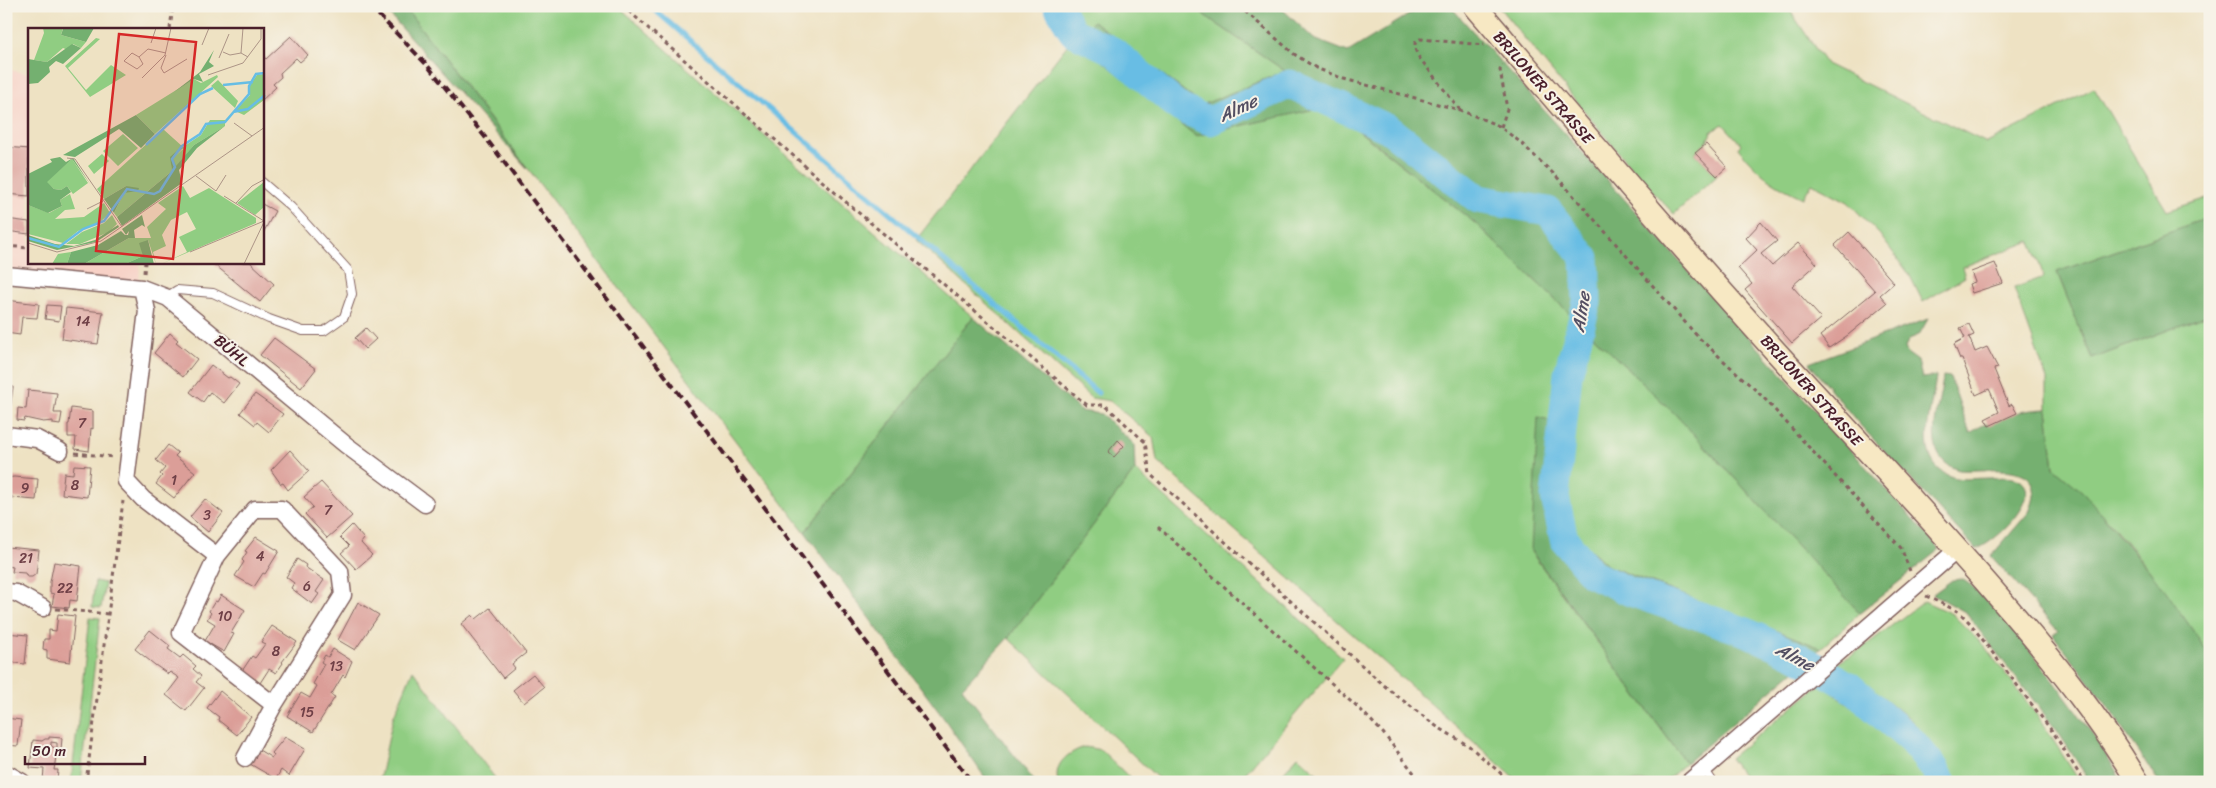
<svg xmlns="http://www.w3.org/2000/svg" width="2216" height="788" viewBox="0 0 2216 788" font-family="Sriracha,sans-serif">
<rect width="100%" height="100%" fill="#f7f3e8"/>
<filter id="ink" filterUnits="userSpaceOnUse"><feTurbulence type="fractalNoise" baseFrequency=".02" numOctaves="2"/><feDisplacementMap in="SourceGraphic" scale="10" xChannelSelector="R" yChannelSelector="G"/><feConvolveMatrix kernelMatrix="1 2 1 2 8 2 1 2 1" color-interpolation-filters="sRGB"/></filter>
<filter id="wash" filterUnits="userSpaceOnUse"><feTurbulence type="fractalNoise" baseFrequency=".0096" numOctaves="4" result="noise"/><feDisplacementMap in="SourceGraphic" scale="20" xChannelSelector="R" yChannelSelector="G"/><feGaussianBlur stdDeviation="1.12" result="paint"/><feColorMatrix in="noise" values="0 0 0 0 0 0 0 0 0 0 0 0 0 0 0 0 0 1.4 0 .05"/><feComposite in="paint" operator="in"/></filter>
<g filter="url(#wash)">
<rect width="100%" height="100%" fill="#eee2c3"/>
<path fill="#f7d1c6" d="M6 69 29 74V262L140 263 139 284 6 269Z"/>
<path fill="#90cd82" stroke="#6d7656" d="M404 6H618L707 86 973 317 805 532Z
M1071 6H1191L1285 71 1202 105 1093 21 1076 44 1095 55 1196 136 1327 106 1476 224 1675 414 1860 613 1821 648 1608 566 1575 535 1566 494 1573 426 1531 552 1686 763 1665 782H1519L1157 461 1153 437 1110 401 1091 398 916 240 1082 26Z
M1498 6H1787L1826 64 1987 143 2094 88 2167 211 2210 197V217L2057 272 2092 359 2210 314V656C2165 589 2116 521 2054 468L2047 409V379L2014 288 2044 277 2031 241 1962 267 1965 277 1923 302 1909 274 1880 235 1848 202 1812 183 1803 198C1771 183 1760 175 1738 148L1741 144 1723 124 1711 132 1707 142 1695 153 1717 176 1674 214 1633 170Z
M1135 470 1343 658 1238 782H1162L1008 638Z
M95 581 105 583 101 608 92 607Z
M1924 601 1952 614 1985 647 2039 718 2080 782H1956L1929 740 1910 719 1871 687 1836 664 1857 652Z
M90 617 100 618 81 782H71Z
M413 670 498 782H379L393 718Z
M1821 684 1880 728 1932 782H1747L1730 758Z
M1085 747 1101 750 1134 782H1058C1053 763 1069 752 1085 747Z
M1298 756 1326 782H1275Z"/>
<path fill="#74b070" stroke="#5f684e" d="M382 6H404L527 168Z
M1191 6H1279L1314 39 1348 52 1423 6H1450L1940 549 1860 613 1675 414 1476 224 1328 106 1196 136 1095 55 1076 44 1093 21 1202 105 1285 71Z
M2210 217V314L2092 359 2057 272Z
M973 317 1081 411 1101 414 1134 444 1135 470 1008 638 962 688 1035 782H988L945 720 805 532Z
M1928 319 1919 335 1909 339 1905 347 1907 353 1918 361 1922 378 1936 376C1933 407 1909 466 1956 478 1965 480 1977 478 1987 478 1997 478 2012 475 2021 481 2044 499 1992 545 1976 549L1859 424 1809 363Z
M1943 376 1950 377 1970 433C1994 417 2018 410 2047 409L2054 468 2084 493 2166 591 2210 656V782H2159L2104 701 2053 635 2058 631 1991 556 2029 512C2053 458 1989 472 1959 470 1917 457 1941 406 1943 376Z
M1538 417 1573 426 1566 494 1575 535 1608 566 1821 648 1686 763 1531 551Z
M1962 579C1987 595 2004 619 2023 642 2060 687 2093 732 2123 782H2090L2058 732 1965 612 1933 594 1952 580Z"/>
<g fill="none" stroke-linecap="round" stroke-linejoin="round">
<path stroke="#67bde4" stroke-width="5" d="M650 6 1098 393"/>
<path stroke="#67bde4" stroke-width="29" d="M1058 6 1073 32 1113 51 1180 108 1210 121 1290 84 1389 129 1478 199 1548 211 1585 258 1587 302 1568 374 1555 497 1564 539 1592 574 1628 591 1746 632 1797 656 1849 686 1911 740 1935 769 1942 782"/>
</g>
<g id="blocks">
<path fill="#db9e98" d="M291 36 308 55 300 62 296 58 280 73 281 77 273 84 276 87 262 100V55L266 59Z
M1706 144 1727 167 1717 176 1695 153Z
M6 147 29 149V196L6 194Z
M262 204 275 211 262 235Z
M6 219 29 222V234L6 231Z
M1761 222 1777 241 1761 254 1772 266 1798 243 1817 264 1792 286 1821 318 1792 343 1745 290 1752 284 1738 268 1757 250 1746 238Z
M1849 232 1894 283 1880 295 1887 303 1848 335 1829 348 1820 336 1875 291 1835 245Z
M216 262H250L274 284 260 302 215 265Z
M1995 263 2003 283 1972 293 1969 284 1975 282 1971 272Z
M6 300 39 304 37 318 22 317 20 335 6 333Z
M47 305 61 306 59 321 45 319Z
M66 308 103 312 98 344 62 339Z
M1969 324 1974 335 1969 337 1975 352 1987 347 1998 368 1994 369 2009 406 2012 404 2017 413 1989 426 1985 419 1999 412 1991 393 1989 389 1976 395 1962 359H1960L1954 344 1965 338 1960 328Z
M366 328 376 339 365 349 355 338Z
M170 333 178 340 176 342 197 359 183 377 154 353Z
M274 338 316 369 301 388 260 355Z
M211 365 228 378 230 377 239 384 224 403 210 392 203 402 190 392Z
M6 386 13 387 9 418H6Z
M28 390 57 393 54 413H62L60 425 53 424V421L43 422 25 418 24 421 17 420 18 408 26 409Z
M255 394 283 414 269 432 257 422 255 425 240 413Z
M71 408 93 411V429L91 428 89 451 75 449 76 437H68V424H69Z
M1118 440 1124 446 1114 457 1108 452Z
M168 445 178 453 175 456 195 472 174 498 156 484 162 476 160 474 165 468 156 460Z
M290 450 309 471 288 490 283 483 281 484 271 470Z
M74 465 90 466 87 497 62 494 64 473 73 474Z
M14 477 38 479 36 500 12 498V496L6 495V478Z
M321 482 352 516 327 538 305 514 313 507 304 497Z
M205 499 223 513 208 532 190 517Z
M352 525 364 539 361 543 372 555 356 569 341 553 349 546 340 537Z
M256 537 279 551 265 574 263 573 254 587 235 576 244 562 242 560 247 552 245 551Z
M6 547 39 550 36 574 32 577H27L25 573 12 572 13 567 6 566Z
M297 559 306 565 305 567 324 580 316 592 319 594 312 604 291 588 294 583 286 577Z
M54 562 81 566 77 601 70 600 69 608 52 606 54 594 50 593V582Z
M221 595 245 610 231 633 234 634 224 652 205 641 215 624 207 619 211 613 209 611 215 601 217 602Z
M358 602 379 615 355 650 338 640Z
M490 608 526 653 512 664 515 668 503 678 461 624 472 615 476 619Z
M58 614 75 616 70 662 47 659V650L43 649 44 639H49V630L56 631Z
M272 626 297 642 282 662 283 663 276 673 269 669 260 683 242 671 252 656 255 658 265 644 261 642Z
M150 630 170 646 168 649 180 658 183 655 196 666 193 669 201 676 196 682 204 688 186 711 166 695 179 678 170 672 168 674 155 665 135 649Z
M6 633 28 635 25 664 6 662Z
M333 649 352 661 345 677 343 675 331 695 335 697 313 732 287 716 301 693 310 698 317 686 313 684 324 664 321 662 325 655 328 657Z
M533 674 544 687 524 703 513 690Z
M220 691 251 717 237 735 218 720 219 717 207 708Z
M6 718 21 720 18 746 6 745Z
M49 737 62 738 61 750 57 749V743L51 742V746L57 749 54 770H58L57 782 43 780 44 769 30 768 33 740 42 741 45 739H49Z
M285 737 305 749 289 776 281 770 276 779 250 764 259 750 272 758 274 755 272 753Z"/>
</g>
</g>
<g filter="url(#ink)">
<use href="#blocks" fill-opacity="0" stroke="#836360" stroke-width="1"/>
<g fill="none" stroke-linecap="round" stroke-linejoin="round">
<g stroke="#836360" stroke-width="10">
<path id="lane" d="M166 297 177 290 213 293 269 319 303 331H324L344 317 352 294 348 270 291 207 262 182
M1704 769 1713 782"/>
</g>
<g stroke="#836360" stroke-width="19">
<path id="street" d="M6 275 142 288 168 298 346 445 425 504
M142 288 147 311 126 481 143 499 217 556 181 633 274 705 343 595 340 571 282 509H255L217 556
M6 435 37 439 60 451
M6 592 16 593 43 608
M245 758 274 705
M6 773 22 782
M1689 782 1958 549"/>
</g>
<g stroke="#836360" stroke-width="25">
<path id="secondary" d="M1475 6C1582 131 1688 256 1799 377 1870 454 1942 530 2009 609 2057 665 2100 719 2138 782"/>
</g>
<path stroke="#836360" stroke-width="3" stroke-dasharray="4 4" stroke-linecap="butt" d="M623 6 847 203 1087 405H1105L1145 442 1150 474 1387 688 1436 726 1469 746 1511 782
M1239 6 1294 54 1316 68 1344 79 1460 110 1499 126 1520 142 1556 176 1698 337 1763 397 1901 548 1910 571
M170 29 173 6
M1460 110 1418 56 1415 49V43L1420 39 1484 45
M1501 127 1507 109 1500 70 1503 65
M6 246 29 248
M144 273 145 262
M75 453 113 457
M1158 527 1359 708 1383 733 1414 773 1423 782
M1926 596 1959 612 1970 623 2055 735 2084 782
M56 609 109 614
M86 782 123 501"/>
<use href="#lane" stroke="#fff" stroke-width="8"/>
<use href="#street" stroke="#fff" stroke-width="16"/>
<use href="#secondary" stroke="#f7e8c3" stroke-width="22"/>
<path stroke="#4a1f2b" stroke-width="4" stroke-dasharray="8 4" stroke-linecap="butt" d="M370 6 427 65 485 137 972 782"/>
</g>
</g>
<g text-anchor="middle" stroke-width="4" stroke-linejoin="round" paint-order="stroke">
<g font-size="14" fill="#6e3f46">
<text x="83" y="326">14</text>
<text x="82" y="428">7</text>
<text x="174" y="485">1</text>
<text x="75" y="490">8</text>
<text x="25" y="493">9</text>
<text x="328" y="515">7</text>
<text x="207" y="520">3</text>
<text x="260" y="561">4</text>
<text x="26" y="563">21</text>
<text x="307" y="591">6</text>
<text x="65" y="593">22</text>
<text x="225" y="621">10</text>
<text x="276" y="656">8</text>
<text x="336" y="671">13</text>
<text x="307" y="717">15</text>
</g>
<g font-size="16" fill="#4a1f2b" stroke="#f7f3e8">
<text transform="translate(1544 87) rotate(49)" y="6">BRILONER STRASSE</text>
<text transform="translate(232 350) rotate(40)" y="6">BÜHL</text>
<text transform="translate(1812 390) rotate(48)" y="6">BRILONER STRASSE</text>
</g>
<g font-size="18" font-style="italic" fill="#534e62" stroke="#f7f3e8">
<text transform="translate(1238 108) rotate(-25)" y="6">Alme</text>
<text transform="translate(1581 312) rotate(-81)" y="6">Alme</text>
<text transform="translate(1795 657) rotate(28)" y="6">Alme</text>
</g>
</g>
<g transform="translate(28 28)">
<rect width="236" height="236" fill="#eee2c3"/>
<path d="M15 0H35L33 7 58 14 53 20 45 16 40 22 35 20 19 34 6 32 16 5ZM68 10 72 11 40 40 58 62 83 37 98 47 62 69 37 38ZM236 46V72L216 87 207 83 222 67 221 58 229 47ZM189 47 190 49 127 106 108 87 166 51 173 55ZM190 52 210 73 207 80 183 58ZM182 92H197V98L166 117 148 139 145 130 155 121 153 119 143 129 144 143 89 189 86 185 96 165 104 162 98 158 76 171 69 161 135 101 155 119 173 107ZM95 106 110 120 90 138 75 123ZM74 126 81 133 66 146 60 138ZM44 131 60 155 45 166 39 158 33 162 26 161 18 154ZM236 154V179L227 187 209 175ZM155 158 162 170 181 160 228 190V195L133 236 159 224 151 209 168 201 159 184 143 192 134 207 138 218 125 224 128 236 120 212 115 228 97 236H56L101 210H123L119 199 138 181 130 175ZM42 166 47 181 37 182 27 191 56 189 76 175 82 185 71 195 50 203 35 215 0 206V177L21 185 34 178 32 172ZM84 187 89 196 81 204 52 216H38L54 204 76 195ZM43 224 39 236H24L30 226Z" fill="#90cd82"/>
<path d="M31 0H66L58 14 33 7 35 1ZM44 16 53 20 35 36 28 33 21 39 22 44 10 55 0 56V31L19 34ZM186 22 181 34 186 38 171 46 175 54 166 51 146 64 172 44ZM108 87 127 106 113 120 91 101 47 129 35 127ZM197 98 169 120 151 142 154 155 94 198 89 189 144 143 142 129 153 119 155 120 145 130 148 138 166 117ZM32 129 38 134 45 130 62 156 44 131 19 154 26 161 33 162 39 158 43 164 32 172 34 178 20 185 0 177V146L24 134 22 131ZM98 158 111 160 110 163 96 165 86 185 76 171ZM114 187 117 199 114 197 106 202 107 210H101L56 236H39L43 224 70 217 93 203 97 207H100L101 203 98 207 94 201ZM90 197 91 199 68 214 29 222 0 213V207L27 216 46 218 67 212ZM120 212 126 236H97L115 228 111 215Z" fill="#74b070"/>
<path fill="none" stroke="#67bde4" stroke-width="2.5" d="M195 57 225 54M205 84 220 81 237 67M118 117 172 66 185 60M0 210 31 219 55 201 76 193 99 161 126 166 132 163 147 139 144 131 154 118 172 106 178 96 197 94 221 66V58L228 46 237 45"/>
<path fill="none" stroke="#ac9486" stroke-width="1" d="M215 0 213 25 220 29M123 15 128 0M174 17 181 0M195 24 202 27 213 25M138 27 133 40 136 45 159 31M111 29 115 36 109 41 96 33 104 25 111 29 120 21 138 25M191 30 201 6M180 47 215 35 233 11V0M114 50 137 27 143 0M206 95 224 108M39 130 47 131 94 199M168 148 188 163 198 147M196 168 236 193M208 175 224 158 237 151M59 181 75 173M0 215 29 224 73 213 237 99M162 224 236 193M216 236 236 194"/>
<path fill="#d62828" fill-opacity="0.15" stroke="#d62828" stroke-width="2.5" d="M91 6 168 14 145 231 68 223Z"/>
<rect width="236" height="236" fill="none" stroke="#4a1f2b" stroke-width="2.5"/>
</g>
<rect width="2216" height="788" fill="none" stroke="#f7f3e8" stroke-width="25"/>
<path d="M25 756v8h120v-8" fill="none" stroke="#4a1f2b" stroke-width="2.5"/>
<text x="32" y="756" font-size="15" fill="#4a1f2b" stroke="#f7f3e8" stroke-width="4" paint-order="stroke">50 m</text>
</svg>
